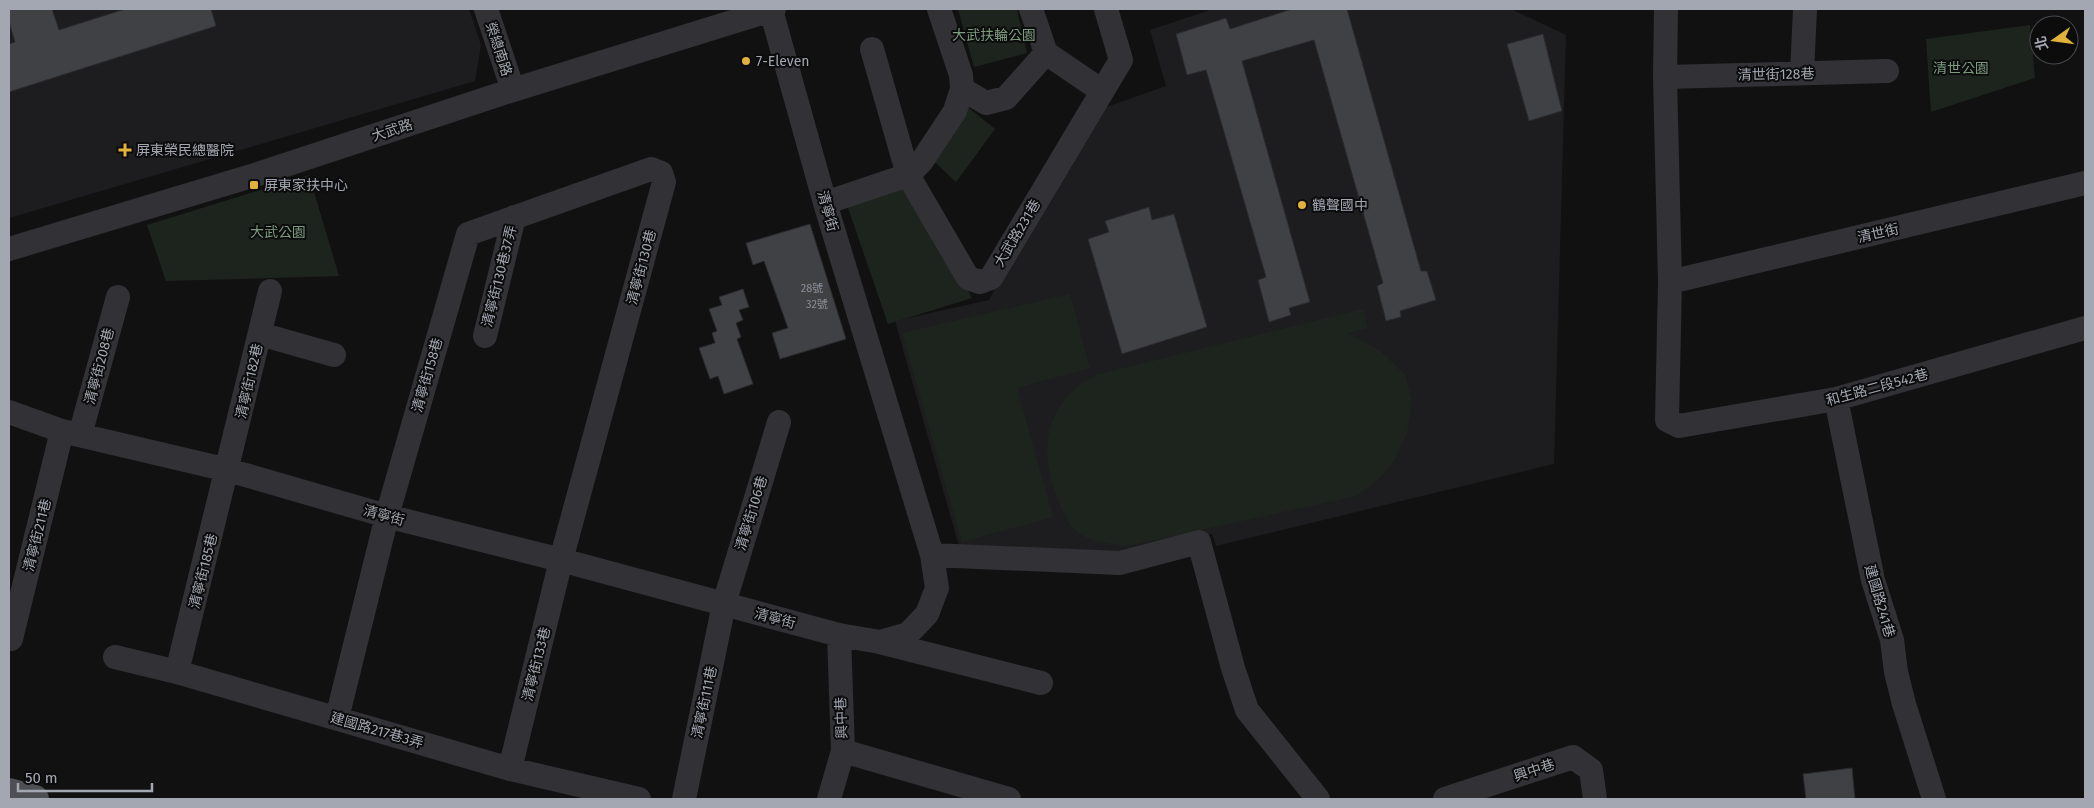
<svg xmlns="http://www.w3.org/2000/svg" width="2094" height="808" viewBox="0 0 2094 808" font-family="'Fira Sans','Noto Sans TC',sans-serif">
<rect width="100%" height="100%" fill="#111112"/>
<path fill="#1d1d1f" d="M9 9H469L481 45 475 81 9 218Z
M1213 9H1511L1566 35 1554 464 1216 546 1212 534 1125 555 959 546 895 321 989 300 1098 110 1166 86 1150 30Z"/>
<path fill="#1d241e" d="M958 9H1017L1027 53 974 67Z
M2030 25 2035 78 1931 112 1926 39Z
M965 105 995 129 956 182 926 154Z
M309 175 339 276 166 281 147 225Z
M907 186 933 223 972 298 888 324 846 202Z
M1070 294 1090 368 1017 388 1053 517 962 542 902 333Z
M1363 309 1368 328 1348 333 1379 350 1405 375 1412 401 1407 433 1397 456 1381 477 1356 496 1128 546C1110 544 1086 542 1073 528 1065 519 1060 506 1056 494 1042 458 1043 419 1073 391 1079 385 1088 380 1095 375Z"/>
<path fill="#404145" stroke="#2b2b2e" d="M9 9H52L59 30 125 9H211L216 26 9 92V44L15 42 9 22Z
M1292 9H1347L1421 271H1427L1436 300 1400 311 1401 317 1386 321 1377 286 1383 283 1314 40 1242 61 1310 302 1289 308 1291 315 1269 322 1258 280 1266 277 1206 70 1187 75 1176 34 1226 18 1230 29Z
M1543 34 1562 111 1529 121 1507 44Z
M1149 207 1152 220 1174 214 1207 327 1122 354 1088 239 1109 232 1105 221Z
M810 224 846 339 780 359 772 333 788 328 764 261 753 265 746 243Z
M743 289 749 307 739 310 743 320 736 323 741 337 737 339 753 384 724 394 718 376 710 379 699 348 715 343 712 333 717 331 709 309 722 305 719 297Z
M1852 768 1855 799H1806L1803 774Z"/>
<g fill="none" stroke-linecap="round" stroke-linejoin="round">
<path stroke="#323236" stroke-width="24" d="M486 9 513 90
M1031 9 1046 53 1102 91
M1666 9 1665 77 1670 282 1667 420 1679 426 1836 399 2085 328
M872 49 908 175 968 278 980 282 991 278 1121 60 1106 9
M1802 73 1805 9
M1665 77 1887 71
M962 89 986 103 1006 98 1046 53
M825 203 908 175 922 161 955 111 962 89 961 75 939 9
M9 249 258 174 513 90 774 9
M1670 282 2085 183
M260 334 334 355
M485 336 514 217
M1836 399 1873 580 1892 640 1896 672 1904 704 1934 799
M9 412 62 431 228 470 387 516 561 560 839 635 880 642 908 634 927 614 937 588 932 555 825 203 771 10
M80 435 118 297
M932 555 1120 563 1199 542 1233 668 1247 710 1318 799
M9 638 11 639 62 431
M880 642 1041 683
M115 657 177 672 510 769 639 799
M177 672 270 291
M337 718 387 516 468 234 651 169 661 173 664 182 561 560 510 769
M843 751 1009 799
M684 799 724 604 779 422
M829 799 843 751 839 635
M1445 799 1573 757 1591 770 1595 799"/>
<path stroke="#4e4f55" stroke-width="28" d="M9 792 35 799"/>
</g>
<g fill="#e0b13b" stroke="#0c0c0d" stroke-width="2">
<circle cx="746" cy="61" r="5"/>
<path d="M122.5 142.5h5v5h5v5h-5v5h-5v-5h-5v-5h5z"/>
<rect x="249" y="180" width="10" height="10" rx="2.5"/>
<circle cx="1302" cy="205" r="5"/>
</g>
<g text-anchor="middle" stroke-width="4" stroke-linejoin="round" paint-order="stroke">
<g font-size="11" fill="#8a8e96">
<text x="812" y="292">28號</text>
<text x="817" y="308">32號</text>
</g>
<g font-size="14" fill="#7c9b7f" stroke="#0c0c0d">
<text x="994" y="40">大武扶輪公園</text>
<text x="1961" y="73">清世公園</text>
<text x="278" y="237">大武公園</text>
</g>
<g font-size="14" fill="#a3a7b1" stroke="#0c0c0d">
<text transform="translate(499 49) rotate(72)" y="5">榮總南路</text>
<text transform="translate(1776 74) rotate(-1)" y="5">清世街128巷</text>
<text transform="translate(392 130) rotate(-18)" y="5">大武路</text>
<text transform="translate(828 211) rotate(74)" y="5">清寧街</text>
<text transform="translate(1017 233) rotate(-59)" y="5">大武路231巷</text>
<text transform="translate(1878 233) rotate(-13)" y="5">清世街</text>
<text transform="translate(641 267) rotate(-75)" y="5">清寧街130巷</text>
<text transform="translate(499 276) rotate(-76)" y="5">清寧街130巷37弄</text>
<text transform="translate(99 366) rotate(-75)" y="5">清寧街208巷</text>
<text transform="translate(427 375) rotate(-74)" y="5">清寧街158巷</text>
<text transform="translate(249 381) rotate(-77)" y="5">清寧街182巷</text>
<text transform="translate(1877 387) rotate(-15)" y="5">和生路二段542巷</text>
<text transform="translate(751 513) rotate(-73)" y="5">清寧街106巷</text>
<text transform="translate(384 515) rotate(15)" y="5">清寧街</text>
<text transform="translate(37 535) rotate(-76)" y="5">清寧街211巷</text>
<text transform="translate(203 571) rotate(-76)" y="5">清寧街185巷</text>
<text transform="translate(1880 601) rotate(74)" y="5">建國路241巷</text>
<text transform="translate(775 618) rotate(15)" y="5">清寧街</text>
<text transform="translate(536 664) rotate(-76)" y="5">清寧街133巷</text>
<text transform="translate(704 702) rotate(-78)" y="5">清寧街111巷</text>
<text transform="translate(841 718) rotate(-92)" y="5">興中巷</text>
<text transform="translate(377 730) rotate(16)" y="5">建國路217巷3弄</text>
<text transform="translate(1534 770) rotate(-18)" y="5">興中巷</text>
</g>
<g font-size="14" fill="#a3a7b1" stroke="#0c0c0d" text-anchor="start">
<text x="756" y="66">7-Eleven</text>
<text x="136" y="155">屏東榮民總醫院</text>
<text x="264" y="190">屏東家扶中心</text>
<text x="1312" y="210">鶴聲國中</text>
</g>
</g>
<rect width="2094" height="808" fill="none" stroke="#a3a7b1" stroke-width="20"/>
<g transform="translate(2054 40) rotate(256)"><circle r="24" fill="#0c0c0d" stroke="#484a4f"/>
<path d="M0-4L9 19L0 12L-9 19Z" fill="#e0b13b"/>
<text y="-8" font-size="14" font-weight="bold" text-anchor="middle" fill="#a3a7b1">北</text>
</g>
<path d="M18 783v8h134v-8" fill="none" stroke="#a3a7b1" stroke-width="2.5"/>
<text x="25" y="783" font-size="15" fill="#a3a7b1" stroke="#0c0c0d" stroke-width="4" paint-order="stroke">50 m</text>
</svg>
